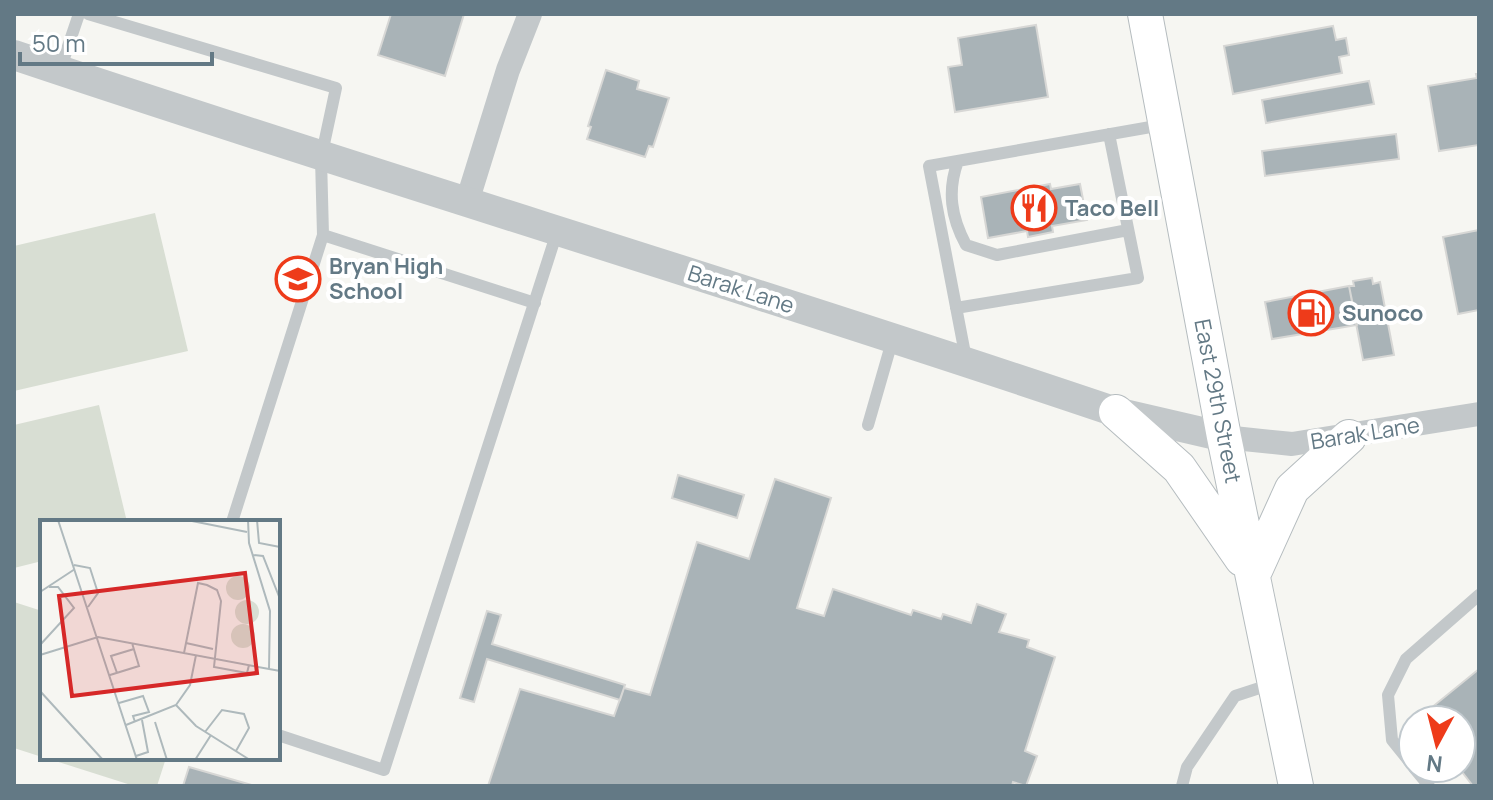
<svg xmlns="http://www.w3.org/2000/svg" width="1493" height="800" viewBox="0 0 1493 800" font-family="Manrope,sans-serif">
<rect width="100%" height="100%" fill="#f6f6f2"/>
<path fill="#d8ded3" d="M155 213 188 351 14 391V246Z
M99 405 127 522H42V561L14 568V425Z
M14 602 42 611V757L14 748Z
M46 758H166L157 786H134Z"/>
<path fill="#a9b3b7" stroke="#d7d7d5" stroke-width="2" d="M391 14H464L445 76 378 55Z
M1036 25 1048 97 955 112 948 67 962 65 958 38Z
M1333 26 1336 40 1346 38 1349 55 1339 57 1342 73 1233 94 1224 46Z
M606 70 639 81 637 89 669 98 653 147 649 146 645 157 587 139 591 127 588 126Z
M1476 74H1479V145L1439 151 1428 86 1477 78Z
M1369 81 1374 104 1266 123 1262 100Z
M1396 134 1399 159 1265 176 1262 151Z
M1050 184 1051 189 1080 184 1087 220 1052 226 1053 232 1028 237 1027 231 988 238 981 197Z
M1479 230V310L1458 314 1443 237Z
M1372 278 1373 284 1380 282 1394 355 1363 360 1349 286H1354L1353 281Z
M1349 286 1357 325 1272 339 1265 302Z
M678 475 744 495 737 518 672 498Z
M775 479 831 498 797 608 824 616 833 589 911 615 913 610 941 619 943 614 971 623 977 604 1006 614 999 632 1029 640 1027 647 1055 657 1025 751 1037 756 1026 786 1013 782 1012 786H488L520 689 614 716 624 688 650 695 697 542 749 559Z
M487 611 501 615 492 644 625 685 620 700 487 659 474 702 460 698Z
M1479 669V786H1473L1459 768 1461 720H1423L1420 717Z
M189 767 255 786H183Z"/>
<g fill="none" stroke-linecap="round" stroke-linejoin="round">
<g stroke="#b5bcbf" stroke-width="36">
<path id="secondary" d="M1145 14 1224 437 1296 786
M1116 412 1179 468 1242 559
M1253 575 1292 489 1349 437"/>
</g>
<path stroke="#c3c8ca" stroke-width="12" d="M88 14 336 88 321 158 323 235 232 522
M60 70 79 14
M958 161C947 191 951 217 966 245L997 255 1128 230
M323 235 535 303
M956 308 1138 278 1109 134
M966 359 929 166 1162 125
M868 425 893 338
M278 735 384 770 557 232
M1413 766 1392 740 1388 695 1406 659 1479 595
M1414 768 1429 786
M1182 786 1187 767 1235 696 1272 684"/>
<path stroke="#c3c8ca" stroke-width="24" d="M467 202 508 70 530 14
M1224 437 1292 444 1479 414"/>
<path stroke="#c3c8ca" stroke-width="30" d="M14 55C380 178 750 288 1116 412L1224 437"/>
<use href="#secondary" stroke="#fff" stroke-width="34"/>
</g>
<defs>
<g id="restaurant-ring" transform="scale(2.3)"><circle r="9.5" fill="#fff" stroke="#ee3b1a" stroke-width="1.5"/><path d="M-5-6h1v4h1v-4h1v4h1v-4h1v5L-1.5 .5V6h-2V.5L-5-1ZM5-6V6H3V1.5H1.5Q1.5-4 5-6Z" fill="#ee3b1a"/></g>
<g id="school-ring" transform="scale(2.3)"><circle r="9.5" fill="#fff" stroke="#ee3b1a" stroke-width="1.5"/><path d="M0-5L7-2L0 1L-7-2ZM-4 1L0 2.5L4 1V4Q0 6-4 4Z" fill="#ee3b1a"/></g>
<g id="fuel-ring" transform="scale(2.3)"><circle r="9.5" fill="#fff" stroke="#ee3b1a" stroke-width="1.5"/><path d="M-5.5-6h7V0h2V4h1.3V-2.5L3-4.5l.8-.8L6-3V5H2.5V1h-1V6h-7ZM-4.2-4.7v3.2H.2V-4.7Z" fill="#ee3b1a"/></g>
</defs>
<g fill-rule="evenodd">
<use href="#restaurant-ring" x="1034" y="208"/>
<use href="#school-ring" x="298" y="279"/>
<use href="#fuel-ring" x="1311" y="313"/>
</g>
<g text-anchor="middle" stroke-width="8" stroke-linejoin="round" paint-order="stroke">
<g font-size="22" font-weight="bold" fill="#637985" stroke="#fff" text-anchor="start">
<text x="1065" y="216">Taco Bell</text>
<text x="329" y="274">Bryan High<tspan x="329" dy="25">School</tspan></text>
<text x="1342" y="321">Sunoco</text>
</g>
<g font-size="22" fill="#637985" stroke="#fff">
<text transform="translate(741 289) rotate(18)" y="8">Barak Lane</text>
<text transform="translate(1218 401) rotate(79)" y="8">East 29th Street</text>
<text transform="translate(1365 433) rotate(-9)" y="8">Barak Lane</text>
</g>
</g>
<g transform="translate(40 520)">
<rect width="240" height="240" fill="#f6f6f2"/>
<path d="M186 68a12 12 0 1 1 24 0a12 12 0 1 1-24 0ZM195 92a12 12 0 1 1 24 0a12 12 0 1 1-24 0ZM191 116a12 12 0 1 1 24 0a12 12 0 1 1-24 0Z" fill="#d8ded3"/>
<path fill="none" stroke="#aeb9bc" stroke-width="2" d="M18 0 97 240M147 0 207 12M208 0 209 23 230 91 229 149M217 0 219 23 240 27M213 35 223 36 240 79M34 45 50 48 58 73 48 87M0 72 35 49M146 123 173 129M0 125 34 88 18 67H9M144 133 158 63 167 65 177 70 181 81 174 147 207 153 209 145M0 135 58 117 240 151M77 153 71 136 94 129M70 155 99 146 92 123M0 171 63 240M79 183 103 176 109 192 93 196 95 202M136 185 156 206 210 240M115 202 127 240M86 205 136 185 150 165 156 135M165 212 182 190 204 194 209 208 196 231M96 236 108 232 102 200M155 240 171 215"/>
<path fill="#d62828" fill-opacity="0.15" stroke="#d62828" stroke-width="4" d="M205 53 217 153 32 176 19 76Z"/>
<rect width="240" height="240" fill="none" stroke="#637985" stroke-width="4"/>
</g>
<rect width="1493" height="800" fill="none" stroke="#637985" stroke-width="32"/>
<g transform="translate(1437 744) rotate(187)"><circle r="38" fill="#ffffff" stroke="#c1c9ce" stroke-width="2"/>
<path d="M0-6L14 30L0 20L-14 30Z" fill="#ee3b1a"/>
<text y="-12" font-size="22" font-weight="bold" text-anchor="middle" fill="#637985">N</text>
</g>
<path d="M20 52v12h192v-12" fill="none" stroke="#637985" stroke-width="4"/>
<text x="32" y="52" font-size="24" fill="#637985" stroke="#ffffff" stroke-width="6" paint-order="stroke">50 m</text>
</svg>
